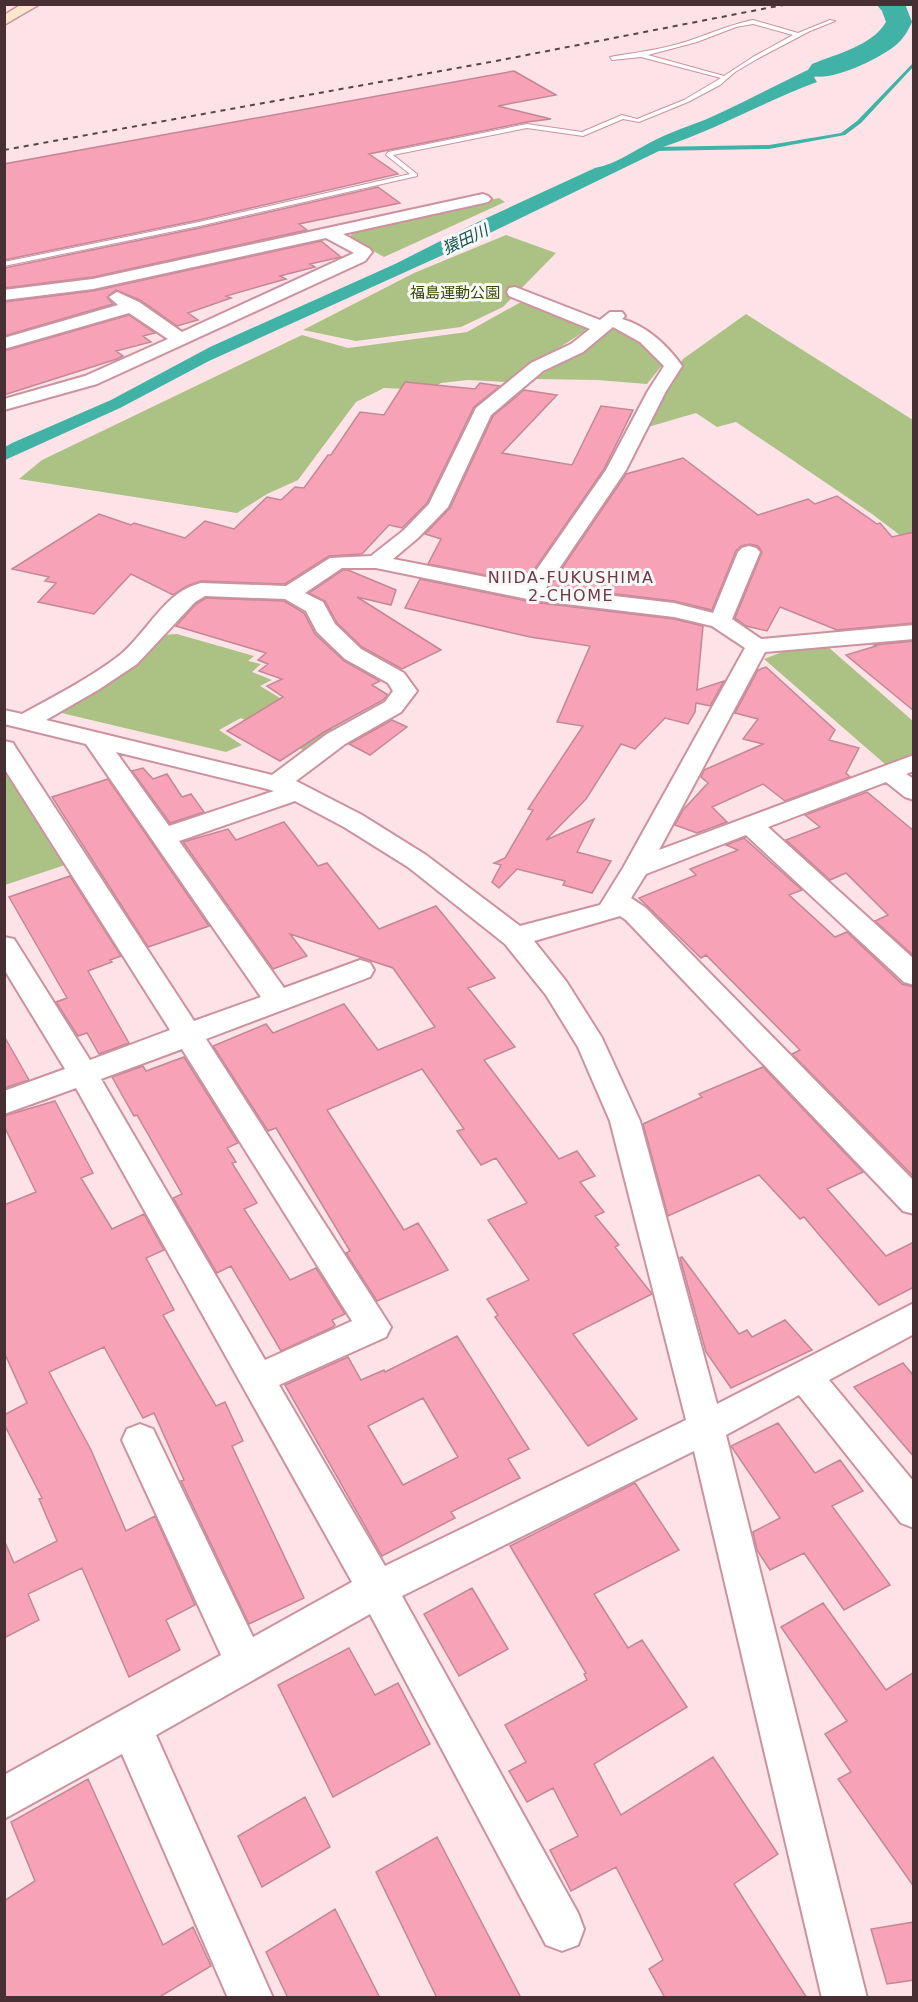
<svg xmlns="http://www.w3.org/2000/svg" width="918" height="2002" viewBox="0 0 918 2002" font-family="'DejaVu Sans','Noto Sans JP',sans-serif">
<rect width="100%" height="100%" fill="#fde3e8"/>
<path fill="#acc284" d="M499 198 505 202 384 257 350 238 353 230Z
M506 235 556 253 503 307 461 327 356 341 303 330 414 273Z
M521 302 591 327 507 382 468 380 441 383 430 390 384 388 356 402 298 480 267 494 237 513 19 479 42 460 302 335 348 348 467 332Z
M746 314 913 420V545L872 514 736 422 717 427 696 413 648 427 660 389 683 359Z
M611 328C631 332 653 346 663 364L647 384 597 380 534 379 578 352Z
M177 634 254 656 248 661 261 664 252 672 272 680 260 686 335 731 307 752 241 718 219 730 242 745 226 752 53 711 162 635Z
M827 646 913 721V754L886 765 764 659 787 650Z
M4 766 65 865 5 885H4Z"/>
<path fill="#41b3a6" d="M896 22 899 40 814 77 817 82C765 101 716 130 663 147L661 150 465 245 209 361 120 408 5 460V447L12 443 111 400 210 347 395 264 480 221 595 168C617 164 636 149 657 139 677 129 700 123 720 113 753 98 785 80 819 65 843 55 883 46 896 22Z"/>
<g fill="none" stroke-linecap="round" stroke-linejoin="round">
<path fill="#41b3a6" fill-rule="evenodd" d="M914 62V66L861 123 845 135 769 149 653 151 650 149 653 147 769 145 841 133 857 121Z"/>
<path fill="#41b3a6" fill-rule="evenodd" d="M876 4H905L912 22C908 31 903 39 896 45 879 59 833 81 812 76L808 70 812 64C836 54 872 46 886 22L882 11Z"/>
</g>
<path fill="#f7a2b6" stroke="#c28895" stroke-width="1.5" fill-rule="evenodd" d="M514 71 556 95 498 106 551 119 527 122 369 154 398 174 199 220 4 260V164Z
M378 187 400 203 299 224 307 230 93 277 4 288V268L199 228Z
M321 241 341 257 310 264 315 267 280 276 286 279 226 296 231 298 188 313 198 320 177 326 140 300 116 290 107 297 113 304 4 336V302L93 291Z
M129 315 155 333 143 336 151 342 116 351 123 356 117 359 4 395V351Z
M405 382 475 389 480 383 500 386 474 407 427 503 402 528 389 525 362 554 329 556 285 584 201 581 187 586 173 595 131 574 94 614 38 602 56 583 45 581 49 577 12 569 99 514 131 525 134 523 185 538 205 521 234 529 267 497 281 500 295 487 304 488 328 455H331L360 412 384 415Z
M524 390 557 395 502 453 572 465 601 406 633 410 604 469 525 583 428 564 441 539 425 534 450 508 493 416Z
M683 458 758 515 808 499 815 504 837 496 877 524 880 523 892 537 914 532V623L837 630 780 607 767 631 746 626 735 618 762 552 758 546 750 544 741 546 736 551 712 610 674 601 550 586 626 474Z
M343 570H348L396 590 391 605 357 597 441 650 402 669 362 647 337 623 325 601 309 593Z
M420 579 532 602 674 619 703 626 697 690 724 681 710 706 696 703 695 712 688 724 665 718 635 749 621 744 586 799 546 840 594 819 577 852 611 861 592 893 563 885 565 881 517 869 499 888 492 882 501 865 494 863 505 858 533 810 528 809 583 726 557 722 590 646 530 637 405 608Z
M206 598 284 601 304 613 315 634 344 661 380 681 372 685 388 695 383 700 324 732 280 761 227 731 283 697 267 686 282 679 259 671 268 664 258 660 266 653 176 626 196 604Z
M914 641V711L846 655 876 646 874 645Z
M766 667 835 730 829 740 859 748 846 773 850 777 785 801 763 784 712 807 727 822 697 833 675 825 683 810 708 783 701 777 704 770 763 744 743 739 758 719 735 713 758 670Z
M392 720 407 727 370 755 349 744Z
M143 768 153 779 167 774 182 797 191 794 204 812 170 823 132 771Z
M108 779 209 926 148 947 52 797Z
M867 792 914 831V956L875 921 888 915 846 873 830 880 786 840 820 827 805 815Z
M284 822 318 866 327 863 379 929 436 906 495 978 468 988 515 1047 484 1060 559 1159 577 1151 595 1176 580 1182 604 1212 595 1216 619 1245 615 1247 652 1294 573 1334 637 1419 588 1446 495 1317 498 1315 487 1299 529 1280 488 1220 527 1203 496 1158 481 1165 457 1131 464 1129 422 1069 327 1110 404 1230 418 1223 448 1270 377 1301 346 1253 350 1251 276 1128 268 1131 213 1046 266 1024 273 1033 344 1004 378 1050 435 1027 393 968 290 934 307 956 273 969 183 842 228 829 236 840Z
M744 838 802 890 789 895 835 937 847 932 902 984 914 987V1177L792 1054 800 1050 706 955 701 958 639 898 696 875 690 869 738 850 726 845Z
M70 876 121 956 110 960 112 962 88 971 129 1043 99 1054 87 1033 78 1036 56 1002 67 998 9 897Z
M4 1036 29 1080 4 1088Z
M184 1057 238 1143 227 1148 236 1162 232 1163 257 1203 244 1209 290 1280 316 1268 345 1314 332 1320 335 1325 331 1328 281 1351 231 1266 217 1273 173 1198 182 1194 137 1115 134 1116 112 1077 143 1066 146 1071Z
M763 1067 863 1172 827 1189 886 1256 914 1242V1287L879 1305 804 1217 800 1219 759 1175 668 1216 643 1124 702 1097 699 1094Z
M55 1101 93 1173 81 1178 112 1229 144 1214 164 1250 146 1258 174 1310 163 1315 216 1406 225 1402 243 1441 232 1446 304 1598 249 1624 181 1481 184 1480 154 1413 143 1418 104 1347 49 1372 91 1450 126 1531 155 1516 195 1605 166 1620 180 1650 129 1677 82 1568 28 1594 39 1620 4 1638V1540L14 1563 57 1541 39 1499 42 1498 4 1424V1415L27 1403 4 1352V1205L36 1192 4 1126V1116Z
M682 1257 739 1334 747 1330 752 1337 785 1320 812 1350 731 1388 706 1352 680 1258Z
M457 1336 529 1449 508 1459 520 1478 451 1512 455 1518 382 1556 285 1385 348 1357 361 1380 384 1370 385 1372ZM423 1398 458 1457 403 1485 368 1426Z
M903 1363 914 1376V1457L854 1387Z
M778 1423 815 1473 840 1460 863 1491 832 1506 890 1585 844 1610 804 1553 770 1570 757 1550 753 1532 780 1518 731 1446Z
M635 1483 679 1550 594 1594 628 1648 642 1640 687 1707 594 1764 621 1815 713 1757 778 1854 734 1884 807 1998H665L649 1969 663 1960 616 1867 571 1891 550 1850 578 1836 553 1788 527 1802 509 1771 526 1762 505 1725 587 1680 584 1674 586 1673 510 1546Z
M472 1588 508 1649 459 1676 424 1614Z
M823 1603 886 1690 914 1672V1887L838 1779 851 1772 825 1734 847 1721 781 1627Z
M349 1648 375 1695 398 1683 430 1744 333 1797 278 1685Z
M88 1779 163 1945 193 1927 211 1966 158 1998H4V1901L35 1881 11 1822Z
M305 1797 330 1847 262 1887 238 1836Z
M437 1837 521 1998H437L376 1872Z
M335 1909 380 1998H288L266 1952Z
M914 1922V1980L887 1984 871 1929Z"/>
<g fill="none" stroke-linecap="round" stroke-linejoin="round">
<g stroke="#cc929f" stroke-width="2">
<path id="lane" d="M753 20 798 33 830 20 835 21 810 31 757 59 735 72 720 85 688 102 639 122 623 119 583 136 527 128 393 155 417 174V176L199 226 4 266V262L199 222 410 174 386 155 388 152 527 124 582 132 622 115 637 119 684 100 721 78 641 57 612 60 610 57C638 52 667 49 694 39 714 32 732 24 753 20ZM753 24 793 35 753 57 724 76 648 55 697 42 736 27Z"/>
</g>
<g stroke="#cc929f" stroke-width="4">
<path id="street" d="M483 194 488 196 491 199 488 202 343 234 370 249 372 252 365 261 97 384 4 410V399L85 376 168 339 129 313 4 349V338L118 305 109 297 117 292 139 302 182 332 354 253 326 238 93 289 4 300V290L93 279Z
M515 287 600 320 610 312H622L625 316 622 319C647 326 668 346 682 366L666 391 626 470 546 588 674 603 713 613 738 552 742 548 749 546 756 548 760 552 732 619 761 639 914 625V639L765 652 659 850 914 755V771L906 774 914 779V800L905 797 886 782 768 827 914 959V985L904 982 746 835 646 874 631 898 646 908 914 1181V1214L903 1211 626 920 620 916 534 941 566 981 602 1038 640 1121 717 1404 914 1303V1334L829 1380 914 1482V1528L901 1523 799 1395 726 1435 867 1998H822L694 1451 402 1596 578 1913 584 1929 578 1945 562 1951 546 1945 370 1614 156 1735 273 1998H228L122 1754 4 1819V1775L221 1655 122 1440 127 1429 140 1424 153 1429 253 1637 352 1582 76 1088 4 1114V1091L65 1069 4 969V937L14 939 90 1060 170 1030 4 768V741L13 743 16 748 194 1021 261 997 86 744 4 724V710L22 714C55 696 90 678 120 655 147 633 165 591 201 583L286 586 330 558 371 556 404 530 429 504 476 408 531 363 571 344 590 329 509 296 507 292 509 288ZM613 327 640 342 664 366 648 391 606 470 526 585 393 559 418 538 448 507 491 415 543 371 583 352ZM342 568H376L532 600 674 617 712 626 745 648 623 868 600 905 520 926 426 855 362 815 296 781 345 744 401 712 417 691 404 673 361 649 335 624 323 602 305 593ZM205 596 285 599 306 611 317 632 345 659 388 683 393 691 385 702 327 734 272 775 46 720 98 690 137 664 195 602ZM116 752 267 789 274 791 169 826ZM295 801 344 827 408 867 505 944 546 995 578 1047 610 1121 686 1420 385 1566 279 1385 386 1337 391 1327 206 1039 370 977 374 970 370 963 360 960 284 988 179 841ZM182 1049 352 1321 265 1360 101 1079Z"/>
</g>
<g stroke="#cc929f" stroke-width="3">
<path id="secondary" d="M22 4H40L4 25V15Z"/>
</g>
<use href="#lane" fill="#fff" fill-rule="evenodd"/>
<use href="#street" fill="#fff" fill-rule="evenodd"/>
<use href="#secondary" fill="#fee6cd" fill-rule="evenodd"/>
<path stroke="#5a4247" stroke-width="2" stroke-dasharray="5 5" stroke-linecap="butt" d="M4 150 496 61 788 4"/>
</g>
<g text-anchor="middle" stroke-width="6" stroke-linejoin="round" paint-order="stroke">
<g font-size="15" fill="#374a00" stroke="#f7f7f7">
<text x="455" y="298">福島運動公園</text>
</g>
<g font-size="16" font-style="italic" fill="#0f514a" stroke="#f7f7f7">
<text transform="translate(465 239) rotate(-25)" y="6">猿田川</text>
</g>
<g font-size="16" letter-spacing="1.5" fill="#6c3a46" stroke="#f7f7f7">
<text x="571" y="583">NIIDA-FUKUSHIMA<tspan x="571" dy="18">2-CHOME</tspan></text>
</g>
</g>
<rect width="918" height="2002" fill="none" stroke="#472f34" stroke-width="12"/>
</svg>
